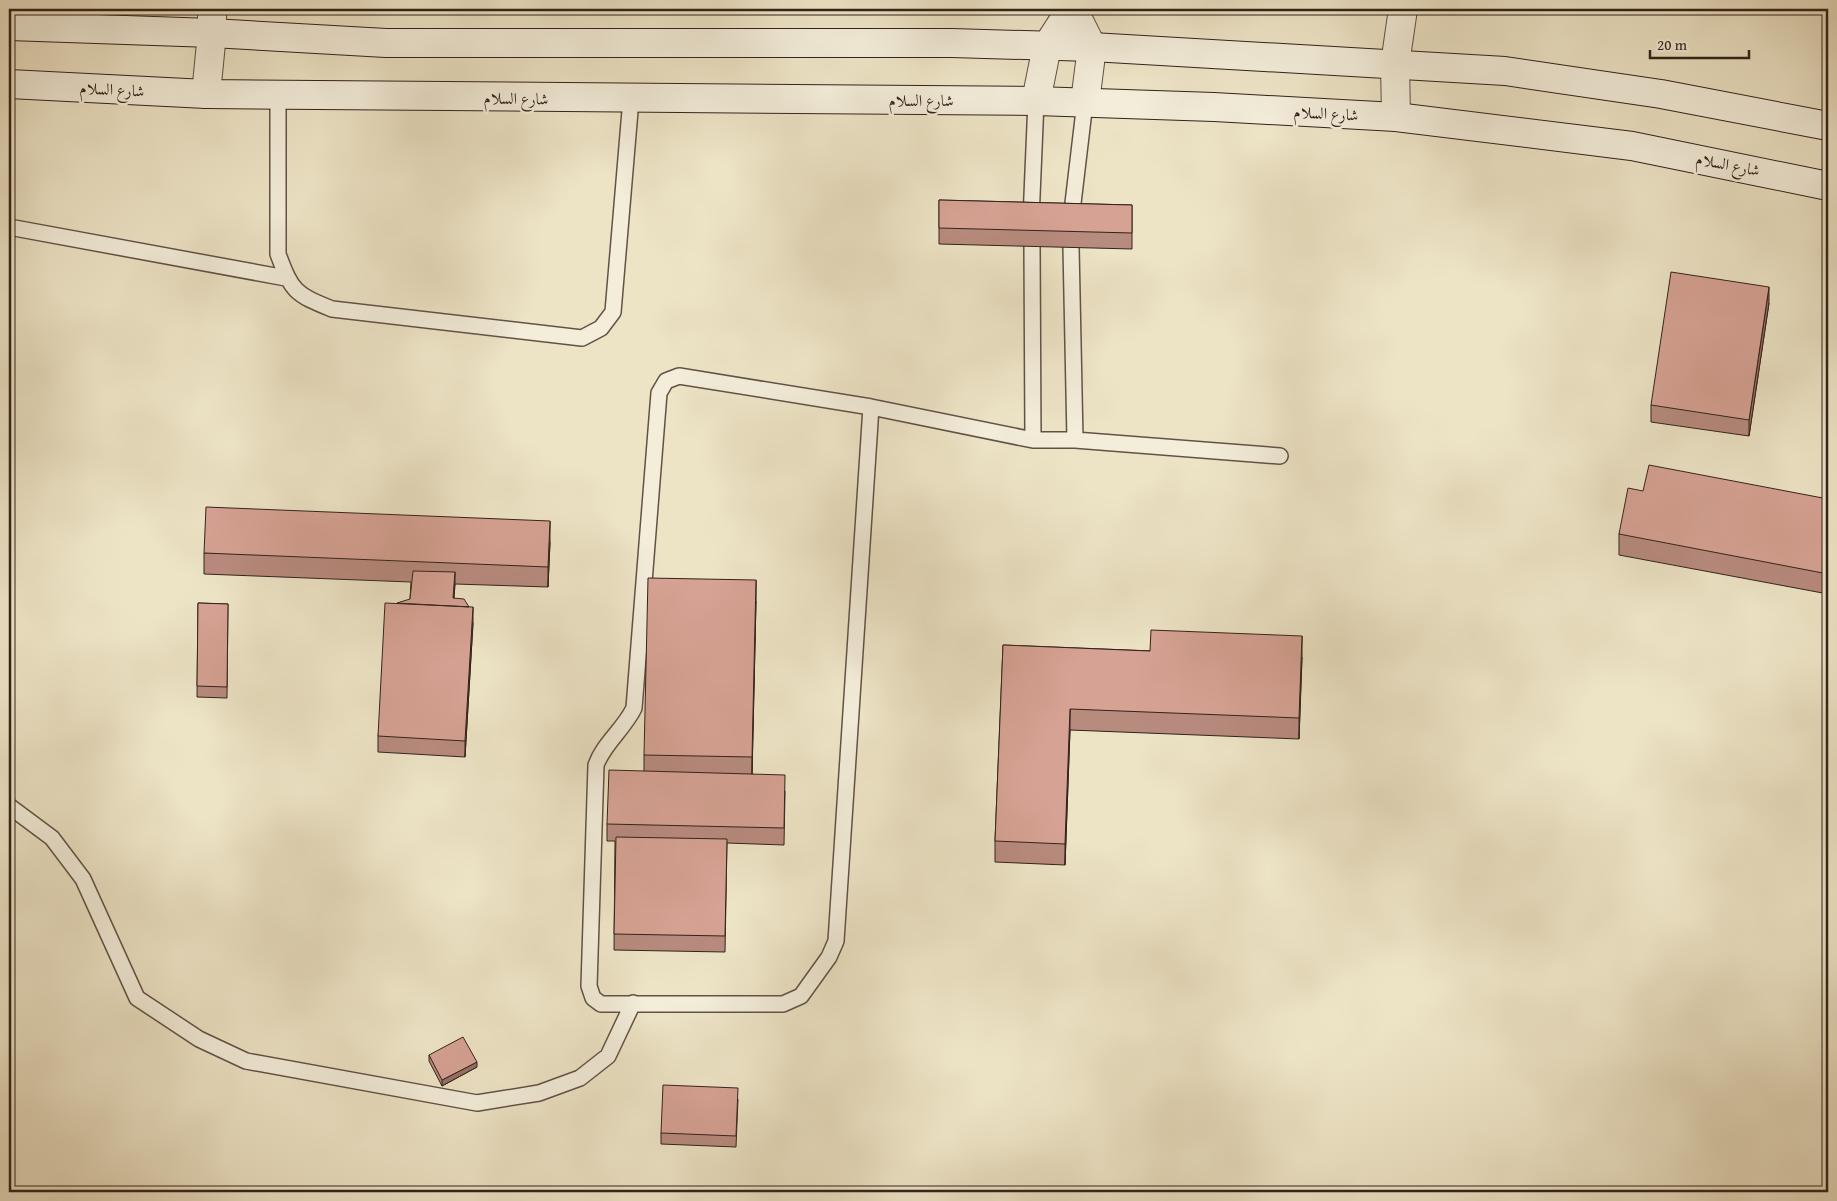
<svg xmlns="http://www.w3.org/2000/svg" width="1837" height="1201" viewBox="0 0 1837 1201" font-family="'Gentium Book Plus',Amiri,serif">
<rect width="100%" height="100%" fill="#ede4c6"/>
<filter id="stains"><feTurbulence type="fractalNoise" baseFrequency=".004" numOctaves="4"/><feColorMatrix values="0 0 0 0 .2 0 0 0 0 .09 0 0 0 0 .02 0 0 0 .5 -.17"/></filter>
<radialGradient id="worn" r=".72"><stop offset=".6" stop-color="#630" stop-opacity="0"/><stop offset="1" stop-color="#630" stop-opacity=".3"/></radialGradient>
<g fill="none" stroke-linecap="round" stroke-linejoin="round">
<g stroke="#625246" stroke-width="18">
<path id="service" d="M278 95V254C292 292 295 294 332 309L582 338 601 328 613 312 631 99
M1031 219 1036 101
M1071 220 1085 102
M9 227 286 278
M1032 246 1033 440
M1071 247 1075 440
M871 407 836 941 829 957 801 996 783 1004H601L593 998 589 986 596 765C604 743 624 729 634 708L659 393 666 381 679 376 871 407 1033 440H1075L1280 456
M9 806 52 838 83 879 137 998 199 1039 246 1061 477 1103 539 1093 580 1078 608 1056 633 1003"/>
</g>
<g stroke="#625246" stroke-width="30">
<path id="minor" d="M1073 9 1092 47 1085 102
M206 94 212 33V9
M1036 101 1047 46 1071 9
M1396 117 1395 64 1403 9"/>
</g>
<g stroke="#33221b" stroke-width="30">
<path id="secondary" d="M9 26 212 33 386 43H952L1092 47 1505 71 1661 94 1828 126
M9 84 206 94 1036 101 1214 107 1396 117 1632 146 1828 186"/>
</g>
<use href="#service" stroke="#f3edda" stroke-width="15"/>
<use href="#minor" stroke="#f3edda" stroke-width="28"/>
<use href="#secondary" stroke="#f3edda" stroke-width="28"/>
</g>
<path fill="#b88b7f" stroke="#33221b" d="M939 200 1132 205V249L939 244Z
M1769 303 1749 436 1651 422V405Z
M1643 491 1828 499V594L1619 555V534Z
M550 542 548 587 455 584 454 598 473 623 465 757 378 752V736L410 599 411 582 204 574V553Z
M756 601 752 774 785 791 784 845 727 843 725 952 614 950 615 841H607V824L644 771V755Z
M198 603 228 604 227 698 197 697Z
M1003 645 1302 657 1299 739 1070 730 1065 865 995 862V841Z
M429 1055 477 1067 442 1086 429 1061Z
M738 1099 736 1147 661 1144V1133Z"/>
<path fill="#967168" stroke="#33221b" d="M1769 287V303L1749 436V420Z
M550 521V542L548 587V567Z
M455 572V583L453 609V598Z
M756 580V601L752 778V757Z
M473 607V623L465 757V741Z
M1302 636V657L1299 739V718Z
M1070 709V730L1065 865V844Z
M477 1062V1067L442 1086V1080Z"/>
<path fill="#d6a294" stroke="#33221b" d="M939 200 1132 205V233L939 228Z
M1671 272 1769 287 1749 420 1651 405Z
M1649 465 1828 499V574L1619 534 1628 488 1643 491Z
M206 507 550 521 548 567 204 553Z
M413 571 455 572 453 598 464 599 469 607 397 603 410 599Z
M648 578 756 580 752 757 644 755Z
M198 603 228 604 227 687 197 686Z
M385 603 473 607 465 741 378 736Z
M1151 630 1302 636 1299 718 1070 709 1065 844 995 841 1003 645 1150 651Z
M609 770 785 775 784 828 607 824Z
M616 837 727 839 725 936 614 934Z
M463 1037 477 1062 442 1080 429 1055Z
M663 1085 738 1088 736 1136 661 1133Z"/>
<g text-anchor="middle" stroke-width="5" stroke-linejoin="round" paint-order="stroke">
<g font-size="16" fill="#33221b" stroke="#f3edda">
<text transform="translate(112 89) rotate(3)" y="6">شارع السلام</text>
<text transform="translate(516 98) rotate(1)" y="6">شارع السلام</text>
<text x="921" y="106">شارع السلام</text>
<text transform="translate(1326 113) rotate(3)" y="6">شارع السلام</text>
<text transform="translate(1728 164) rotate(11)" y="6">شارع السلام</text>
</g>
</g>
<rect width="1837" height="1201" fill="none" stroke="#ede4c6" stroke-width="30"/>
<rect x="10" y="10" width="1817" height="1181" fill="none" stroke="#33221b" stroke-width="2.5"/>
<rect x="15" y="15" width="1807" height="1171" fill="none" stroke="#33221b"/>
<path d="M1650 50v8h99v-8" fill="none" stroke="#33221b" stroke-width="2.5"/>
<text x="1657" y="50" font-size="15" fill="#33221b" stroke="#f3edda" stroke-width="4" paint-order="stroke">20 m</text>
<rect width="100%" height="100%" filter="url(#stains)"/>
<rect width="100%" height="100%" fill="url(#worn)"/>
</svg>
